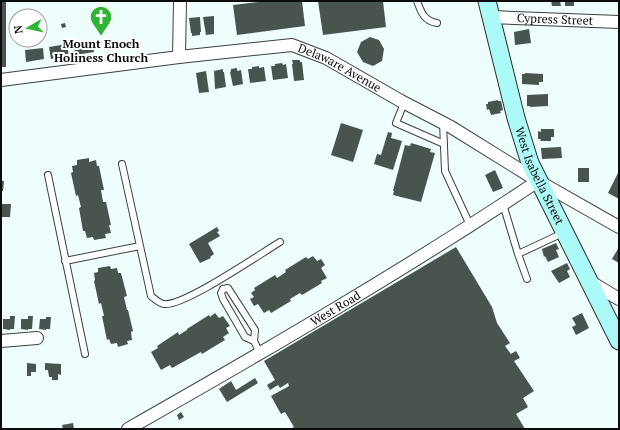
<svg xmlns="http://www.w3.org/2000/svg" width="620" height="430" viewBox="0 0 620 430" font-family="'PT Serif',serif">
<rect width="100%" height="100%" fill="#edfefc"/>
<path fill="#49544e" d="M1 1H6V67H1Z
M266 1H302L305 26 237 35 233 5Z
M318 1H383L386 27 323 35Z
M551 1H560L561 6H552Z
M565 1H574V6H565Z
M214 16V34L206 35 203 17Z
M200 17 201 32H200V35L192 36V33H191L189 18Z
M65 23 66 27 62 28 61 24Z
M529 29 531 43 515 45 514 32Z
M370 37 379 40 384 49 382 61 373 66 363 62 357 52 361 42Z
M92 41 94 52 75 55 74 44Z
M67 44 69 56 51 59 49 47Z
M43 48 44 59 26 62 25 50Z
M292 60H300V62H302L304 80 294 81 292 64H293Z
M282 63 283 65 286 64 288 78 273 80 271 66H275V64Z
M259 66V68L264 67 266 81 250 83 248 69H252V67Z
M237 68V71L241 70 243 84 233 86 230 72 231 71V69Z
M223 69V72H224L226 87 215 89 214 71Z
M206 71 209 92 199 93 196 73Z
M525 73 543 74V82H539V85L522 84V74H525Z
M548 94V106L530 107V106H527V95Z
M498 100V101H501L503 110 500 111 501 113 491 115 489 109 487 110 486 104H488V102Z
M341 123 363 130 353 162 331 155Z
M541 129H554V137H551V141H540L541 139H538V131L541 132Z
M388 132 392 133 391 138 402 141 393 170 374 164 377 154 381 155Z
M411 143 431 149 430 152 435 153 421 202 393 195 394 191H393L405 145 410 146Z
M561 147 562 158 542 159 541 148Z
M89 158V162L96 160 97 166H99L104 190H101L103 202H106L111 225H109L111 233 105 234 106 238 94 240 93 237 87 238 85 231H83L79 208 81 207 78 195 76 196 71 173 73 172 72 166 77 165V160Z
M578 168H589V182H578Z
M495 170 503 188 493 192 485 175Z
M619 171V199L608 193Z
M1 181H4L3 191H1Z
M1 204H11L10 217H1Z
M217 227 219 231 217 232 220 236 208 243 214 254 210 257 211 258 200 263 189 244Z
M556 243 559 249 556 250 559 257 548 262 545 256 544 257 542 249Z
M456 247 492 307 497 323 510 343 505 346 511 354 516 351 520 358 514 361 534 391 523 398 528 407 516 414 525 429H290L294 427 285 412 281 414 271 396 289 386 288 383 280 388 278 385 270 390 267 385 275 380 264 361Z
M619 247V263L612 259Z
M313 256 317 261 321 259 325 265 321 268 327 278 321 281 322 283 302 295 300 293 290 299 291 301 271 313 269 310 264 313 258 304 254 306 250 299 254 297 251 293 255 290 254 288 275 275 277 278 286 272 285 270 306 257 308 259Z
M567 263 570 269 567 271 570 277 559 283 551 271Z
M110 266 111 269 117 268 118 273H121L127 296 124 297 127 310H128L133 331 131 332 132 340 127 341 128 344 118 347 117 343 111 344 109 339 107 340 102 316H104L101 303 99 304 94 281 95 280 94 273 98 272V268Z
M215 313 219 318 223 316 230 326 226 328 229 333 223 337 225 340 202 354 201 352 172 368 170 365 161 370 151 352 158 348 157 346 178 332 179 335 187 330V329L209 315 210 317Z
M582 313 589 328 576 335 572 327 576 325 572 318Z
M10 316H15L14 329H10V330L3 329V319H10Z
M28 316H33L32 329H28V330L21 329V319H28Z
M46 317H51L50 329H46V330L39 329 40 319H46Z
M27 363 36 364V372H31V376H27Z
M45 363 61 364V375L58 374V380H52V377H49L48 370H45Z
M255 378 258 383 227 402 219 389 231 381 236 390Z
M181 412 184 417 179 420 177 415Z
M73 423 74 429H63L62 425Z"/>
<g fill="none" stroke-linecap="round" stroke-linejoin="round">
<g stroke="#3f3f3f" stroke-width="8">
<path id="lane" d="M417 1C421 12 424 21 437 23
M404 103 396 123 444 144
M443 122 445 171 470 225
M122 164 151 296C155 299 160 304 164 304 183 307 260 254 280 242
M48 175 85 354
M503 204 518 254 527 279
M518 254 563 233
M65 261 140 246
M223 289 228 288 255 330 254 341 260 353
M223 289 221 293 223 299 245 337 254 341"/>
</g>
<g stroke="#3f3f3f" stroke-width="14">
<g id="street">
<path id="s1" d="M491 17 619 22"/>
<path d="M179 57 180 1"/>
<path id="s2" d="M1 80 179 57 292 45 326 58 401 101 451 127 538 181 619 227"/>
<path d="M589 281 619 299"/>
<path d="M1 341 37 338"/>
<path id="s3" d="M128 429C267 350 405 270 538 181"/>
</g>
</g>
<g stroke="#2e2e2e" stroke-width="19">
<g id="secondary">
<path id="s4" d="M487 1 516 118 530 163 619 341"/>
</g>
</g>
<use href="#lane" stroke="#fff" stroke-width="6"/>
<use href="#street" stroke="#fff" stroke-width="12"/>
<use href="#secondary" stroke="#acfaf8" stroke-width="17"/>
</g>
<defs>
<g id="church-pin" transform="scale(1.15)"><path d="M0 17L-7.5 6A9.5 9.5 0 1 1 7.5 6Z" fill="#2db432" stroke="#fff"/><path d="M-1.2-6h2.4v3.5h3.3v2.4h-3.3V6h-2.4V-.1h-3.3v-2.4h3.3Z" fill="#fff"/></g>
</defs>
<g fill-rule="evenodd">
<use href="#church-pin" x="101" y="17"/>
</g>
<g text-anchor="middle" stroke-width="4" stroke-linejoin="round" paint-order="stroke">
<g font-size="12" fill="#0c0c0c" stroke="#fff">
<text dy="4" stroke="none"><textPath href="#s1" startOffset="64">Cypress Street</textPath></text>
<text dy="4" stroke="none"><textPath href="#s2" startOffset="346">Delaware Avenue</textPath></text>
<text dy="4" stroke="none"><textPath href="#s4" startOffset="183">West Isabella Street</textPath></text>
<text dy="4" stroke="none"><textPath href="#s3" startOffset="240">West Road</textPath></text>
</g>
<g font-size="12" font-weight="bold" fill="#0c0c0c" stroke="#fff">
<text x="101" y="48">Mount Enoch<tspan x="101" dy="14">Holiness Church</tspan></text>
</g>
</g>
<rect width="620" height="430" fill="none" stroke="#0c0c0c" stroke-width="4"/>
<g transform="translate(28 28) rotate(261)"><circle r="19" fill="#ffffff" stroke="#9e9e9e"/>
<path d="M0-3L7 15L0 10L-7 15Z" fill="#2db432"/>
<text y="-6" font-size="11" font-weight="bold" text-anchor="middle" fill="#0c0c0c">N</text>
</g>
</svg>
